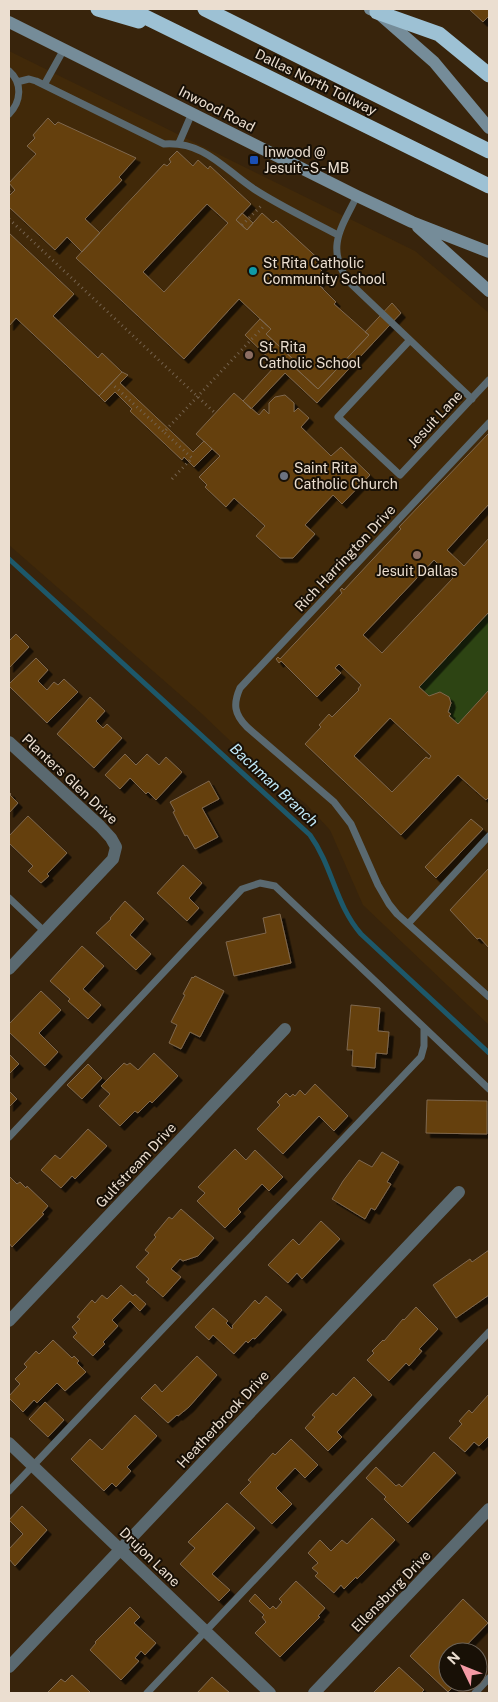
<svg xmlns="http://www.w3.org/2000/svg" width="498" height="1702" viewBox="0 0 498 1702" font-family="'Public Sans',sans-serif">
<defs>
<filter id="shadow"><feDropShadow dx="4.5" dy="4.5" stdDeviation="0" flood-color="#0009"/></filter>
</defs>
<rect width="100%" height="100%" fill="#38240c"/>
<path fill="#412909" d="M9 51 415 251 489 313V1025L363 905 330 830 305 803 266 775 201 713 9 545Z"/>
<path fill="#2d4413" d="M488 613 489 690 458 724 449 716 451 714 447 711 451 703 449 697 440 692 429 696 419 687Z"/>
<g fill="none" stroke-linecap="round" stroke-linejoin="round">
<path stroke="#1d586a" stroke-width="5" d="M9 559 310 835C333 867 335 904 361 934L489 1053"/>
</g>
<path fill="#653f07" stroke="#7f684f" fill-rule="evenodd" filter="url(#shadow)" d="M469 9H489V16L483 22Z
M48 118 55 125 58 122 136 158 119 177 122 180 85 219 100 233 82 252 67 237 55 250 9 207V196L15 190 9 183 36 154 27 146 35 138 33 135Z
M177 151 193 166 198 160 208 169 210 166 251 204 236 220 247 230 262 213 273 223 276 220 324 264 320 269 326 275 318 284 336 302 334 304 369 335 318 389 290 363 294 360 266 334 271 329 239 299 184 359 76 258 164 164 167 166 171 162 169 159ZM207 204 228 223 164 292 143 272Z
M242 213 253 223 247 230 236 220Z
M9 233 74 294 53 316 98 358 102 353 122 372 99 396 16 318 9 326Z
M392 303 401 313 317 403 285 373 251 409 243 401 276 365 245 335 260 319 271 329 266 334 294 360 290 363 318 389 369 335 365 332Z
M122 372 128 375 120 383 193 452 204 441 212 449 194 467 184 457 182 460 130 411 132 409 115 392 105 402 99 396Z
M234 393 259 415 264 409 269 414V403L275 397 285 395 294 403V412L298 408 309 418 301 427 331 456 341 447 370 475 342 504 333 495 305 525 315 534 293 558H280L256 536 265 526 234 498 226 507 205 487 207 485 199 477 220 456 196 434Z
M489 433V504L447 550 464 566 489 538V614L488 613 419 687 429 696 440 692 449 697 451 703 448 712 451 714 449 716 458 724 489 690V797L486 800 458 775 401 835 305 744 321 727 319 725 329 714 332 717 359 690 358 689 361 685 339 664 335 668 341 673 317 697 281 661 279 663 276 659 278 657 280 659 342 593 340 590 342 588 344 590 401 529 399 527ZM434 560 453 578 382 653 363 635ZM390 718 431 756 429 759 426 757 392 792 354 756Z
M16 634 29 647 9 668V641Z
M36 658 48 670 38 681 47 690 54 682 58 685 64 679 78 692 47 723 9 686V684Z
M90 697 105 711 96 721 103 728 107 724 122 738 94 768 57 734Z
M125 754 136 765 147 754 159 765 166 757 182 772 156 800 148 792 146 794 130 778 120 789 105 775Z
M209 781 219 799 202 808 218 837 195 849 187 835 185 836 173 812 175 811 170 802Z
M9 792 11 794 10 795 18 803 9 813Z
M28 816 67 853 47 874 49 876 41 883 28 871 33 866 9 843V836Z
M471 819 483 829 436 878 425 867Z
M183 865 202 883 189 898 199 908 187 921 157 893Z
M489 868V948L480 938 477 939 450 910Z
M125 901 144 919 130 935 151 954 136 970 96 933 111 919 110 918Z
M280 914 291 963 234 976 226 942 266 933 263 918Z
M82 946 104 966 83 989 101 1005 88 1019 68 1001 70 999 50 981Z
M195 976 224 991 200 1037 190 1032 181 1049 169 1043 177 1025 171 1022 185 995 183 994 192 977 193 978Z
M41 991 61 1010 39 1033 58 1052 45 1066 9 1032V1024Z
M351 1005 380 1008 378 1031 389 1032 387 1054 376 1053 375 1068 352 1066 353 1050H347Z
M154 1053 178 1076 152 1103 150 1101 138 1113 135 1111 120 1126 99 1106 110 1094 101 1086 124 1063 127 1065 130 1063 138 1070Z
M9 1054 19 1064 9 1074Z
M88 1064 102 1078 82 1099 67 1085Z
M315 1084 348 1116 334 1131 319 1116 283 1154 257 1129 280 1105 277 1102 286 1093 290 1097 293 1094 295 1096 300 1090 305 1095Z
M9 1091 17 1099 9 1107Z
M427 1100 487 1101V1134L426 1133Z
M88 1129 107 1146 75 1179 72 1176 61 1188 41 1170 55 1155 60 1159Z
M235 1149 246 1160 255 1150 283 1177 269 1191 262 1184 238 1209 241 1212 225 1228 197 1201 205 1193 198 1187Z
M382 1152 399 1162 387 1182 391 1184 375 1210 371 1208 365 1219 332 1199 343 1181 359 1160 372 1167Z
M10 1177 17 1184 20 1182 26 1188 27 1186 48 1206 42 1213 44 1214 12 1247 9 1243V1179Z
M181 1209 214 1238 198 1256 183 1261 180 1259 171 1269 181 1277 163 1297 146 1282 149 1279 136 1267 149 1253 145 1250 156 1237 154 1235 169 1217 172 1219Z
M321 1221 340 1239 302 1279 297 1273 288 1283 268 1265 293 1239 299 1245Z
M489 1250V1295L456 1318 433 1285 470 1259 472 1262Z
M121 1285 133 1296 135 1294 146 1304 140 1311 130 1301 112 1320 118 1326 103 1342 105 1344 93 1356 73 1337 77 1333 72 1327 80 1319 77 1317 92 1300 95 1303 102 1295 107 1299Z
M266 1296 282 1310 255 1339 253 1338 248 1343 246 1341 234 1354 213 1335 209 1340 195 1327 213 1308 228 1321 226 1323 232 1329 233 1327 232 1326 255 1300 259 1304Z
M416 1307 438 1329 419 1349 422 1351 409 1366 406 1363 389 1381 367 1360 374 1353 372 1351 383 1340 384 1341 403 1319 404 1320Z
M53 1340 72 1358 74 1356 79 1361 77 1363 86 1372 65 1391 57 1383 37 1403 34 1400 23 1412 9 1398V1396L20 1384 15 1379 27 1367 24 1364 36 1351 39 1354Z
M197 1356 217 1375 189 1407 178 1416 177 1415 168 1423 141 1398 155 1384 162 1392Z
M354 1377 372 1395 337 1432 342 1437 328 1451 305 1428 315 1417 312 1415 333 1393 336 1396Z
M489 1394V1436L479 1446 474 1442 465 1452 449 1438 462 1424 459 1421 469 1410 472 1413Z
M45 1402 64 1420 48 1437 29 1419Z
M135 1415 157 1436 127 1467 131 1471 116 1487 112 1483 104 1491 71 1459 90 1439 102 1450Z
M291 1439 318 1465 305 1478 295 1468 276 1488 292 1504 272 1524 240 1493 251 1482 248 1480 273 1453 275 1455Z
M434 1452 456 1473 408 1523 384 1499 386 1497 366 1478 376 1467 396 1486 399 1484 402 1487Z
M227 1503 255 1528 212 1574 230 1590 219 1601 180 1564 195 1548 188 1542Z
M22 1506 47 1530 15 1566 9 1559V1549L23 1534 9 1520Z
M372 1518 395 1540 357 1579 356 1577 344 1589 341 1585 334 1593 315 1576 318 1573 312 1568 318 1563 308 1553 320 1540 331 1551 342 1540 347 1544Z
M296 1581 325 1608 318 1616 320 1617 280 1657 255 1633 266 1622 262 1617 264 1615 249 1601 255 1594 270 1609 273 1606 276 1609 282 1602 279 1599Z
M463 1599 488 1623 460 1652H448V1682H458L448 1692 410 1656Z
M130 1607 140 1617 134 1623 156 1643 145 1655 141 1651 135 1658 139 1661 121 1680 90 1650 96 1643 95 1642Z
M399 1667 424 1690 421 1693H373Z
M72 1675 91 1693H47L61 1679 65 1682Z
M212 1677 214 1679 230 1693H197Z"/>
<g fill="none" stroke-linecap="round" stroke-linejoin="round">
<path stroke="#74624e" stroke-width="3" stroke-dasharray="1 4" stroke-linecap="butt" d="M9 191 12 188
M9 219 215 413
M242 225 261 206
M322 288 333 276
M111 383 164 432
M172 479 192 458 164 432 266 324"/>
<path stroke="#5a6970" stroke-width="7" d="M9 71C23 83 21 102 9 114
M17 82 29 79 36 81 164 144C204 141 224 169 254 189 280 206 310 220 338 235
M44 85 64 49
M179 143 192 113
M357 196C341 228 325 248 349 282L472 399
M410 340 338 417 400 475 489 380
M489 423 240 688C233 704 234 714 247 727L334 802 351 824 378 885 389 904 397 914 489 997
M9 898 44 931
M408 924 489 836
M9 1137 242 889 260 883 275 886 489 1089
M9 1491 421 1057 424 1046V1028
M147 1693 489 1332
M475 1693 489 1678"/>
<path stroke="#5a6970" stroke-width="12" d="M9 742 100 826 111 838 116 847 113 859 9 969
M9 1321 285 1029
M9 1443 270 1693
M9 1667 459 1192
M314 1693 489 1509"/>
<path stroke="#758c99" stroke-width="12" d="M370 9 377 12 434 62 489 128
M9 22 357 196 412 222 489 252
M418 227 489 291"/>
<path stroke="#9dc1d4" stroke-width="15" d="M98 9 139 21
M129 9 489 186
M205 9 489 151
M377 12 439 34 489 75"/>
</g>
<rect fill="#1a4fb4" stroke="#181006" stroke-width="2" x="249" y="155" width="10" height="10" rx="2.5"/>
<circle fill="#0f9aa8" stroke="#181006" stroke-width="2" cx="253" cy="271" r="5"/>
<g fill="#8d6e63" stroke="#181006" stroke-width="2">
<circle cx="249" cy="355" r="5"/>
<circle cx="417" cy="555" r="5"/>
</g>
<circle fill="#6b7280" stroke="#181006" stroke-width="2" cx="284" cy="476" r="5"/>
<g text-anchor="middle" stroke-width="4" stroke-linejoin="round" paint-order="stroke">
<g font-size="14" fill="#ebded0" stroke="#181006">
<text transform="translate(316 82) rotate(26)" y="5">Dallas North Tollway</text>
<text transform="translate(217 109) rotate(27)" y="5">Inwood Road</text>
<text transform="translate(435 419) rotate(-47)" y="5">Jesuit Lane</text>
<text transform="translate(345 558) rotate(-47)" y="5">Rich Harrington Drive</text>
<text transform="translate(70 779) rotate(43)" y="5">Planters Glen Drive</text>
<text transform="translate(136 1165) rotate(-47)" y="5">Gulfstream Drive</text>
<text transform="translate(223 1419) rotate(-47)" y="5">Heatherbrook Drive</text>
<text transform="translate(150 1557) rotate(44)" y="5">Drujon Lane</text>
<text transform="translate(391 1591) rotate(-46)" y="5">Ellensburg Drive</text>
</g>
<g font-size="14" fill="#ebded0" stroke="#181006" text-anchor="start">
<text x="264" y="157">Inwood @<tspan x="264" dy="16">Jesuit - S - MB</tspan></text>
<text x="263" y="268">St Rita Catholic<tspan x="263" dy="16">Community School</tspan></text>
<text x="259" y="352">St. Rita<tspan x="259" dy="16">Catholic School</tspan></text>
<text x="294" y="473">Saint Rita<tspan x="294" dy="16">Catholic Church</tspan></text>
<text x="417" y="576" text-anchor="middle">Jesuit Dallas</text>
</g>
<g font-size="15" font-style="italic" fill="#c1e8f7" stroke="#181006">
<text transform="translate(274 785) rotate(43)" y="5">Bachman Branch</text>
</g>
</g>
<rect width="498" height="1702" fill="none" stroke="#ebded0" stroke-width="20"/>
<g transform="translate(463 1667) rotate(313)"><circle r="24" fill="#181006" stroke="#6c6257"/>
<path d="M0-4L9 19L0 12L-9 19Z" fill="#f49aa5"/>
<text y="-8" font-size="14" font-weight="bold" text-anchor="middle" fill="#ebded0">N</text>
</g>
</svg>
